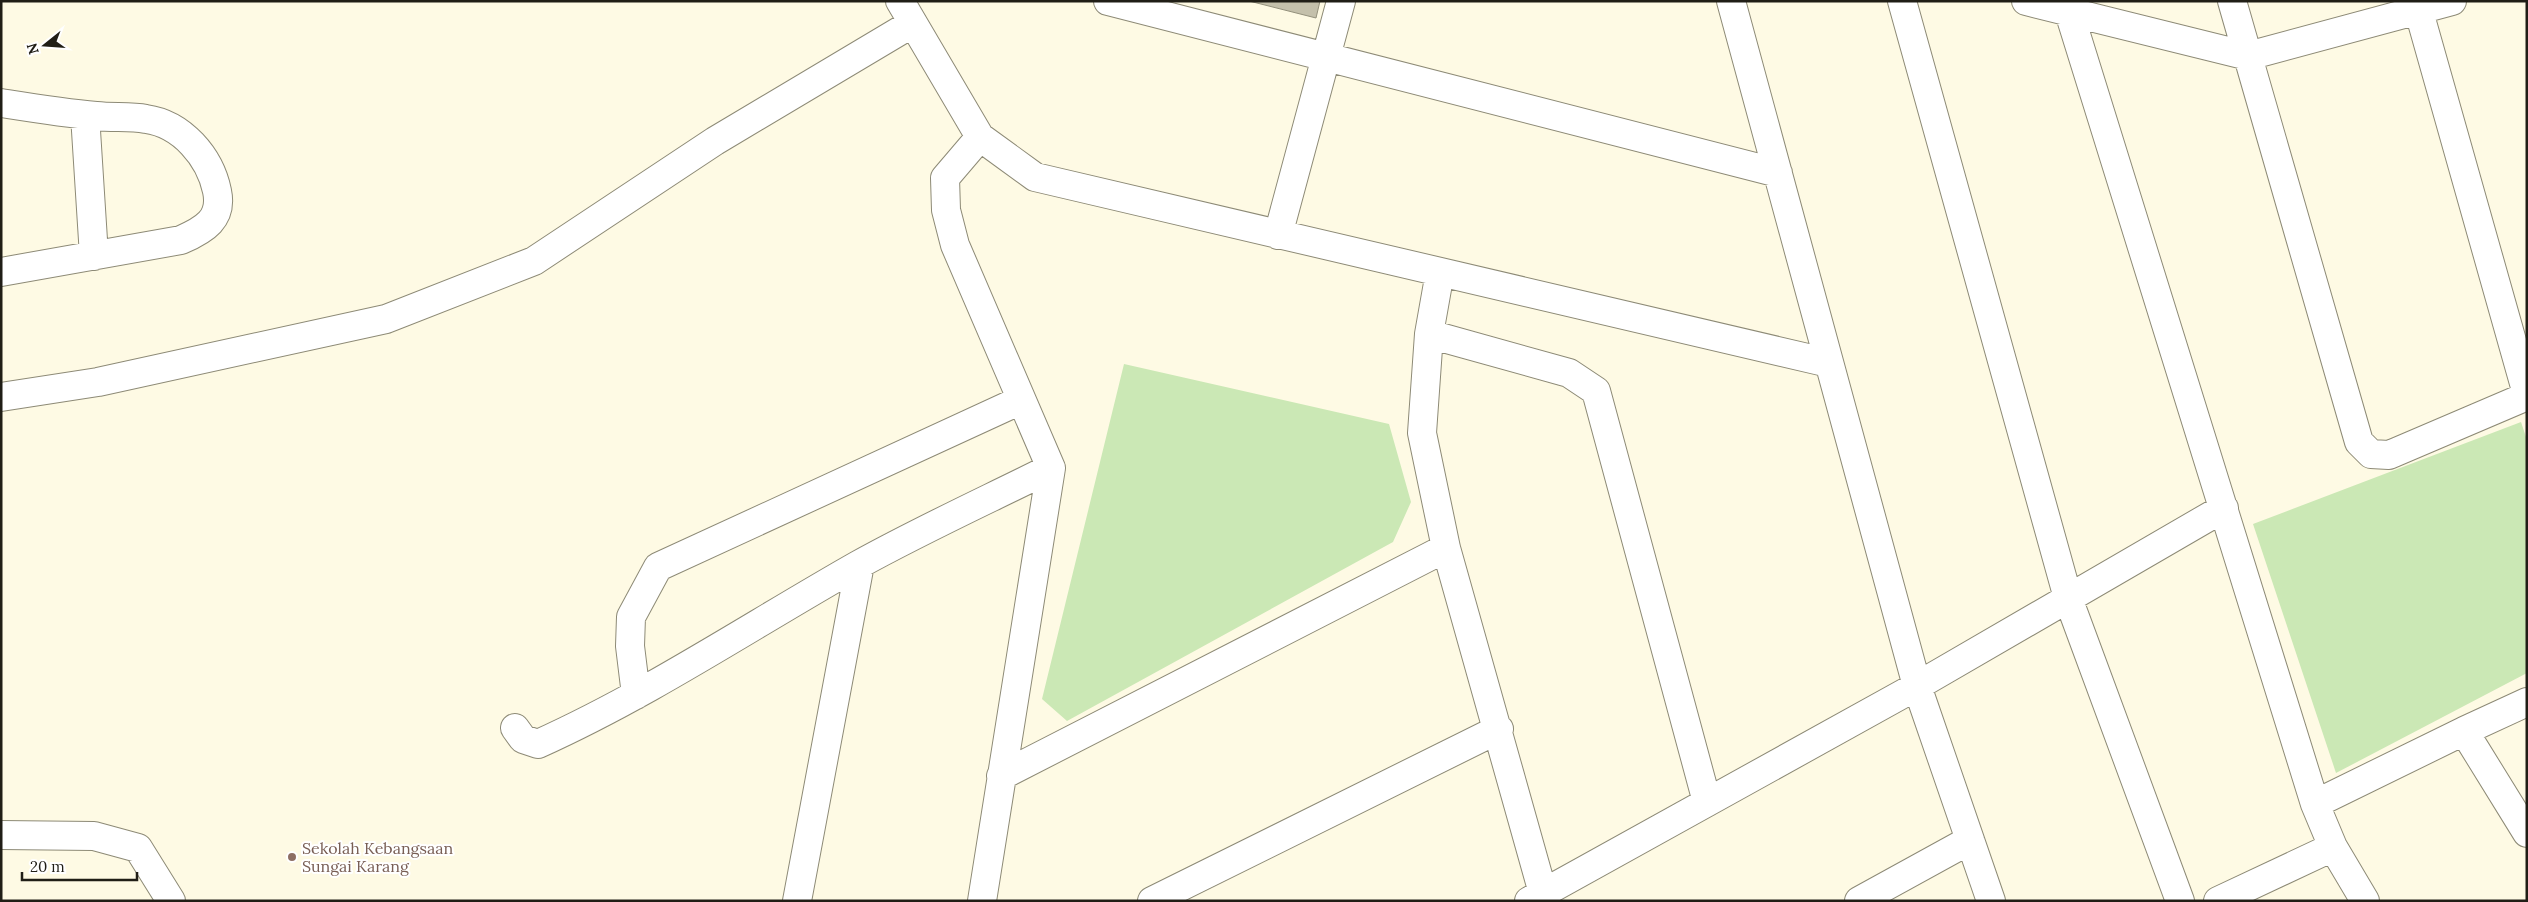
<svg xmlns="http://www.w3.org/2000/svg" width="2528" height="902" viewBox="0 0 2528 902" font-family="Lora,serif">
<rect width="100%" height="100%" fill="#fefae4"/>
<path fill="#cbe8b5" d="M1124 364 1389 424 1411 502 1393 542 1067 721 1042 699Z
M2521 422 2527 440V673L2336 773 2253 524Z"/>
<path fill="#c4c0ab" stroke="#93907c" d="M1249 1H1320L1316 18Z"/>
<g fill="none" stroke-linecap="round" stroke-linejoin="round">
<g stroke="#8d8a76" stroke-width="30">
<path id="minor" d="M900 1 980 137 1035 177 1829 363
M1108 1 1778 173
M1731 1 1917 686 1991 901
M1902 1 2068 598 2180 901
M2026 1 2248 56 2452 1
M2232 1 2359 442 2371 454 2389 455 2527 396
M2416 1 2527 394
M2069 12 2315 804 2333 847 2365 901
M1 103C33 108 64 113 96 116 113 118 130 116 146 119 182 124 210 157 217 191 223 219 204 230 181 240L1 272
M85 115 94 256
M1278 235 1341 1
M1440 272 1429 334 1422 433 1446 548 1543 893
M1429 334 1569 373 1596 391 1707 802
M1 397 98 382 386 319 534 261 715 141 913 23
M636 695 630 646 631 617 658 567 1021 400
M2527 702 2464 731 2527 833
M515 728 523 739 538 744C649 694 752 625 858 565 921 530 987 500 1051 468L955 245 946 210 945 178 980 137
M1001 776 1446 548
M2315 804 2464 731
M1 835 94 836 138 848 171 901
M797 901 860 564
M982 901 1051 468
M1152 901 1499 729
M1529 901 1917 686 2224 508
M1859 901 1970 840
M2218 901 2333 847"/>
</g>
<use href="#minor" stroke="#fff" stroke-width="28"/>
</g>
<circle fill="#8d6e63" stroke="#fff" stroke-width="2" cx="292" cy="857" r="5"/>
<g text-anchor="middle" stroke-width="4" stroke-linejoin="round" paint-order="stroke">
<g font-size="16" fill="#785e54" stroke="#fff" text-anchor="start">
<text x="302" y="854">Sekolah Kebangsaan<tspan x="302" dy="18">Sungai Karang</tspan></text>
</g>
</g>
<rect width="2528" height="902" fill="none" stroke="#201e16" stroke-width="5"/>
<g transform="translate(45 45) rotate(253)" stroke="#ffffff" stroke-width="4" paint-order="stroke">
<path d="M0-4L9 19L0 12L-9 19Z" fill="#201e16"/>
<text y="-8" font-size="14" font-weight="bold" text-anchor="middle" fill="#201e16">N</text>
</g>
<path d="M22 872v8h115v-8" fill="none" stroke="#201e16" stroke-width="2.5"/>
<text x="30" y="872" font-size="15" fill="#201e16" stroke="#ffffff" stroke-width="4" paint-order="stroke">20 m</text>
</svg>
